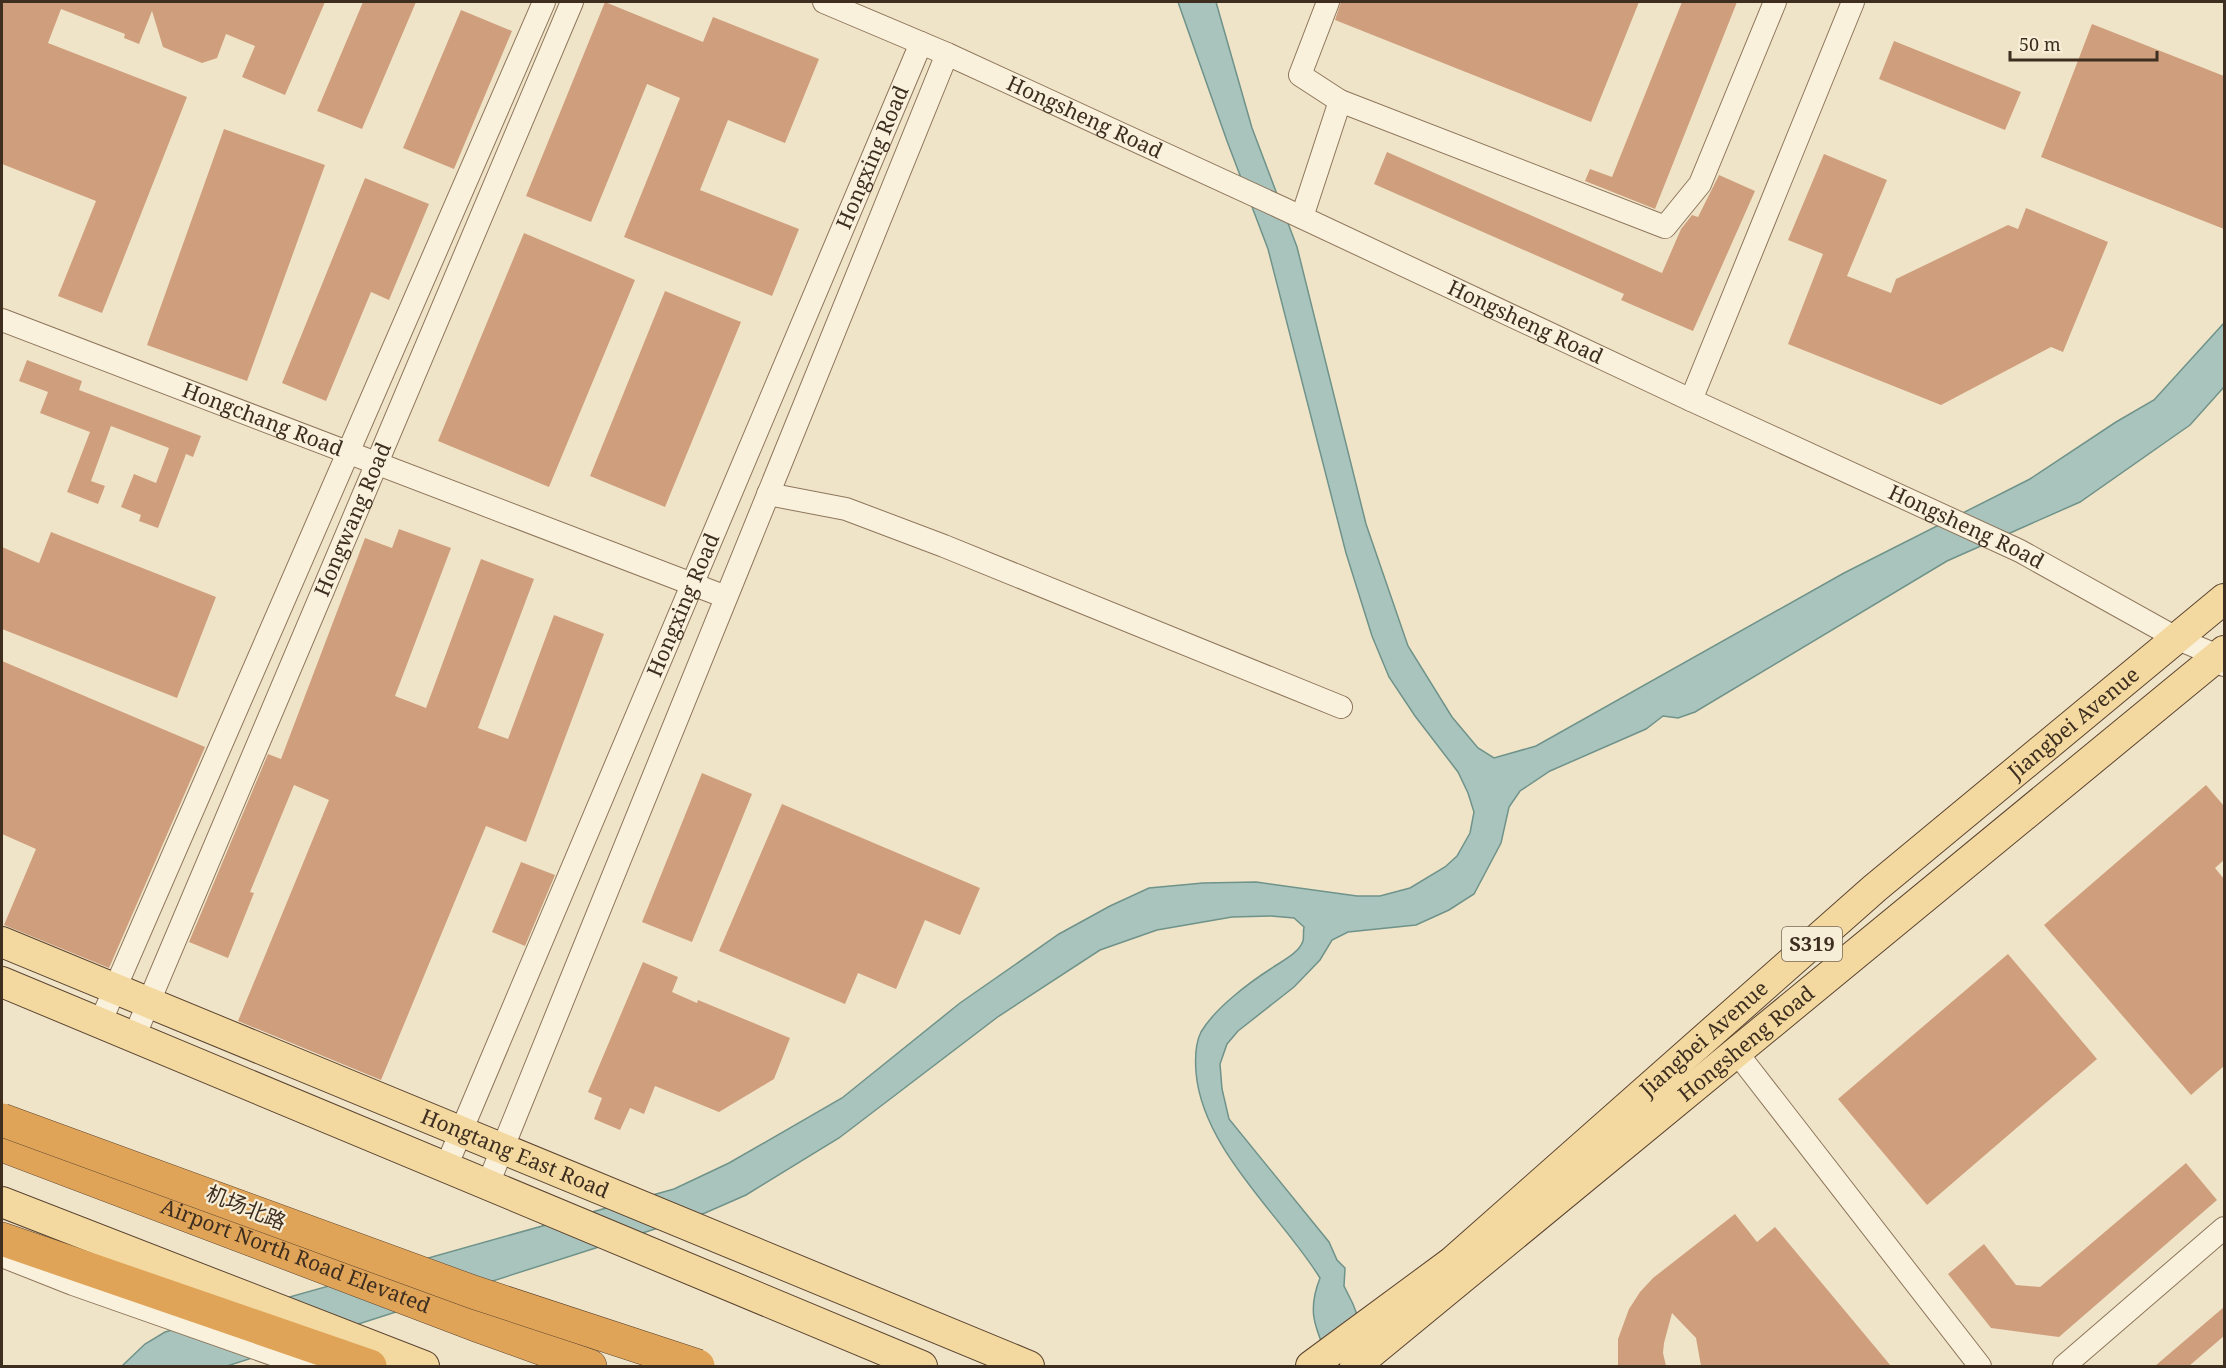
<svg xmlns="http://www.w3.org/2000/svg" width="2226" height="1368" viewBox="0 0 2226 1368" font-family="'Noto Serif','Noto Sans SC',serif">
<rect width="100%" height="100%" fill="#f0e4c8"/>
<path fill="#a9c4bc" stroke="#6f938a" stroke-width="1.5" d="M1178 2H1216L1252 128 1297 247 1366 524 1408 646 1452 717 1478 748 1494 758 1536 746 1844 573 2030 479 2116 422 2154 400 2224 323V387L2190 425 2080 502 1947 561 1695 712 1678 718 1663 716 1646 729 1550 771 1520 791 1509 807 1501 843 1474 894 1449 910 1416 925 1348 932 1332 940 1320 960 1294 987 1238 1031 1227 1044 1220 1064 1222 1089 1229 1119 1329 1242 1337 1260 1345 1268 1344 1286 1353 1304 1376 1366H1331C1318 1331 1305 1316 1320 1278 1281 1215 1202 1149 1196 1072 1195 1059 1195 1044 1201 1032 1215 1008 1250 982 1272 968 1282 961 1299 953 1303 941 1304 937 1303 931 1304 927L1294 918 1271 916 1232 917 1157 930 1100 950 999 1016 839 1138 746 1195 705 1213 227 1366H122L145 1344 165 1332 674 1189 729 1163 842 1098 960 1003 1059 934 1110 906 1149 888 1203 883 1256 882 1357 896H1380L1410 888 1445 867 1457 856 1470 833 1474 812 1468 793 1458 772 1415 716 1389 677 1372 636 1346 553 1268 249 1227 141Z"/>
<path fill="#cf9f7d" d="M2 2H325L285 95 242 77 255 46 226 34 217 58 202 63 163 47 152 11 139 44 124 38 125 34 61 9 48 43 187 97 102 313 58 296 96 201 2 164Z
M363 2H416L362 129 317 111Z
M605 2 703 42 713 17 819 59 785 143 728 120 700 190 799 229 772 296 624 237 680 98 647 84 591 222 526 196Z
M1341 2H1639L1591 122 1335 20Z
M1682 2H1737L1655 209 1585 181 1590 169 1612 177Z
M461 10 512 31 454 169 403 148Z
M2092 24 2224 76V229L2041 157Z
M1894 41 2021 92 2005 130 1879 79Z
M224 129 325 165 247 381 147 345Z
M1387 152 1662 273 1681 229 1692 215 1698 217 1719 175 1755 191 1693 331 1621 300 1624 294 1374 184Z
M1824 154 1887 180 1847 276 1891 293 1896 279 2008 225 2018 229 2026 208 2108 242 2063 352 2051 347 1941 405 1788 344 1823 254 1788 240Z
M365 178 429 204 389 300 371 292 326 401 282 383Z
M524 233 635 280 549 487 438 441Z
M665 291 741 322 665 507 590 476Z
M27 360 82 381 79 390 201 436 193 457 186 454 158 528 139 521 141 515 121 507 134 474 156 483 169 448 111 426 91 481 105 486 98 504 67 492 90 432 40 413 48 392 19 381Z
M399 529 451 548 395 696 426 708 481 559 534 579 478 728 508 739 554 615 604 634 526 842 486 826 381 1080 238 1021 329 800 294 785 250 892 254 893 228 958 189 942 268 754 281 759 365 538 392 548Z
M51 532 216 597 177 698 2 629V547L39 563Z
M2 661 205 747 109 968 4 925 36 849 2 834Z
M702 773 752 794 692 942 642 922Z
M2206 785 2224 806V860L2215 868 2224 879V1066L2191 1095 2044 925Z
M782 804 980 888 960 935 925 920 896 989 858 973 845 1004 719 951Z
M521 862 555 875 525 946 492 932Z
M2008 954 2097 1059 1927 1205 1838 1099Z
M643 962 678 977 672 992 697 1003 698 1000 790 1038 774 1079 719 1112 655 1086 644 1114 630 1108 620 1130 594 1119 602 1098 588 1092Z
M2186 1163 2217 1200 2059 1337 1991 1328 1948 1274 1984 1244 2016 1285 2040 1287Z
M1735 1214 1757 1242 1775 1227 1891 1366H1701L1696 1338 1672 1313 1664 1343 1663 1353 1666 1366H1618V1339L1629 1309 1640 1292 1653 1278Z
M2224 1307V1336L2189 1366H2155Z"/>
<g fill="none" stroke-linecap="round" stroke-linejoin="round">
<g stroke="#8d765c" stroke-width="24">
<g id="minor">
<path id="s1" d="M824 2 947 54 1282 208 1691 400 2020 551 2178 639 2218 656 2224 665"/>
<path d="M1328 2 1300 75 1340 101 1665 227 1700 184 1775 2"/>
<path d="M1302 217 1340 101"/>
<path id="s2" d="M2 320 726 597"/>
<path d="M1691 400 1853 2"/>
<path d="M768 494 846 509 944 546 1341 707"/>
<path d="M100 1023 544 2"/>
<path id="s3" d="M134 1037 572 2"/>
<path d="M1737 1053 1980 1366"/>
<path id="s4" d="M446 1167 921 43"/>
<path d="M488 1184 947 54"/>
<path d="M2 1256 73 1284 306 1366"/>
<path d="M2064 1366 2224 1228"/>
</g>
</g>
<g stroke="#5b4430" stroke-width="32">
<g id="major">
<path id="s5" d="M2 942 1029 1366"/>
<path d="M2 982 922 1366"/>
<path d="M2 1202 424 1366"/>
<path id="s6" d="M1311 1366 1452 1262 1875 888 2224 599"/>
<path id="s7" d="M1355 1366 2224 651"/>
</g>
</g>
<g stroke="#5b4430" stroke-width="34">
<g id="highway">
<path id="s8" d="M2 1145 479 1326 590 1366"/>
<path d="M2 1239 370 1366"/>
</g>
</g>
<use href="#minor" stroke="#faf1dc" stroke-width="22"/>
<use href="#major" stroke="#f3d9a0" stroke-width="30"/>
<use href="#highway" stroke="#e0a458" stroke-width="33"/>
<g stroke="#5b4430" stroke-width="34" stroke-linecap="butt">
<path id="highway-bridge" d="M2 1120 473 1292 698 1366"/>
</g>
<use href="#highway-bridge" stroke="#e0a458" stroke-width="33"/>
</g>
<g text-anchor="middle" stroke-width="4.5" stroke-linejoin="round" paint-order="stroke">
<rect fill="#f7eed8" stroke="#756857" stroke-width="1.5" x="1782" y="927" width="60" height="34" rx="4.5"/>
<g font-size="20" font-weight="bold" fill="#3d2e20">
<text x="1812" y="951">S319</text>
</g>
<g font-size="21" fill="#3d2e20" stroke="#f7eed8">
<text dy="7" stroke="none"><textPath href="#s1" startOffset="285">Hongsheng Road</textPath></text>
<text dy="7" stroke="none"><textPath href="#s4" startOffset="1096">Hongxing Road</textPath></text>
<text dy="7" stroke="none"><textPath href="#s1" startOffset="771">Hongsheng Road</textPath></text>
<text dy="7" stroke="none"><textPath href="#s2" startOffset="279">Hongchang Road</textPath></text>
<text dy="7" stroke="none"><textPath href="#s3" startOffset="562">Hongwang Road</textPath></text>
<text dy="7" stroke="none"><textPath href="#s1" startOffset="1257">Hongsheng Road</textPath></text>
<text dy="7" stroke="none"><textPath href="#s4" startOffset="610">Hongxing Road</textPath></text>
<text dy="7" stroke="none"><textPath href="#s6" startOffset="998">Jiangbei Avenue</textPath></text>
<text dy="7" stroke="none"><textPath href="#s6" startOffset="512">Jiangbei Avenue</textPath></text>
<text dy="7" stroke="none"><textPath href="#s7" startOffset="507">Hongsheng Road</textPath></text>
<text dy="7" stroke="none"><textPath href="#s5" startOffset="555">Hongtang East Road</textPath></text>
<text transform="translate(246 1208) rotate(22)" y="7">机场北路</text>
<text dy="7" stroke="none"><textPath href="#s8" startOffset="314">Airport North Road Elevated</textPath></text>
</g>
</g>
<rect width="2226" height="1368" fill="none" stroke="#3d2e20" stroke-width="6"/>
<path d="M2010 51v9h147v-9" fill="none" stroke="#3d2e20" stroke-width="3"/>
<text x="2019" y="51" font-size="18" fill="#3d2e20" stroke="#f7eed8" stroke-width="4.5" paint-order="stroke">50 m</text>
</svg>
